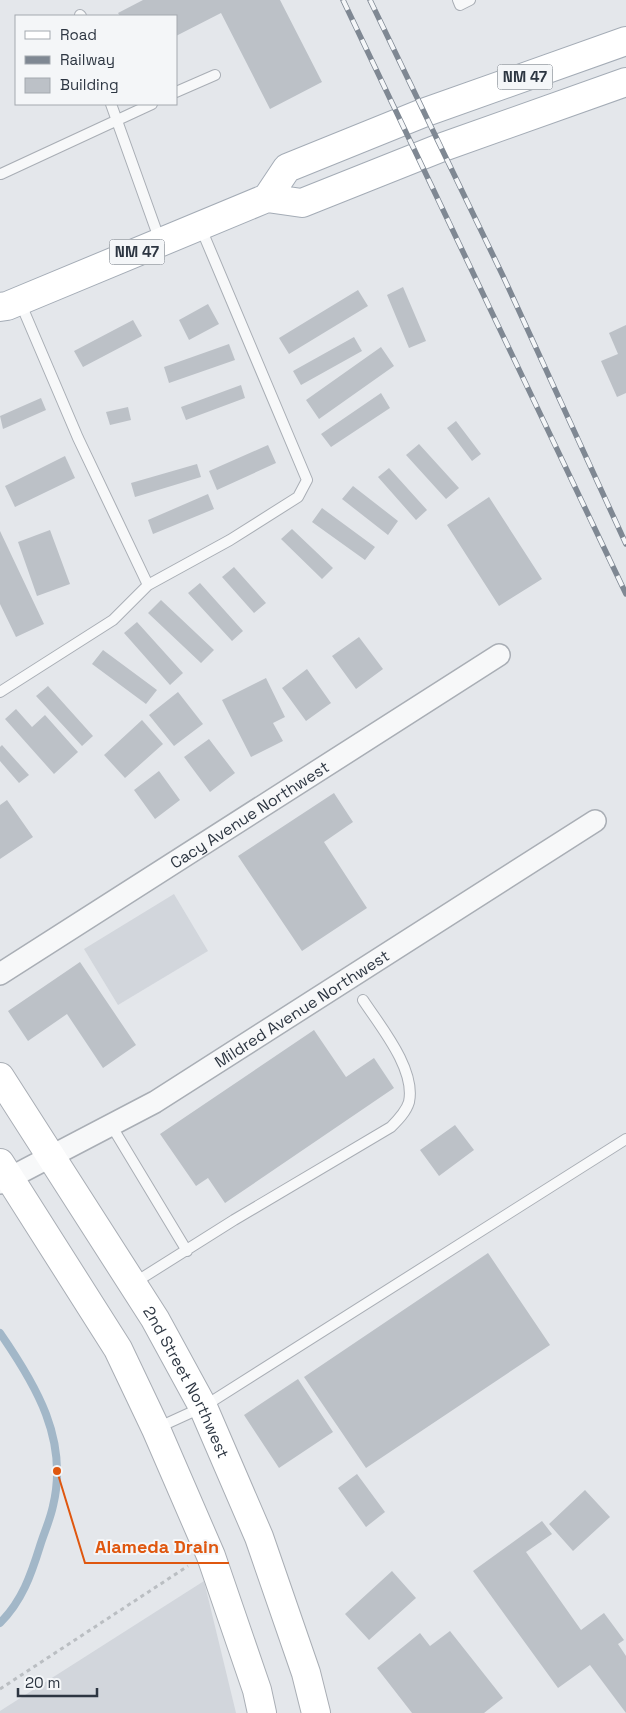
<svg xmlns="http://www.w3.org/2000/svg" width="626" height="1713" viewBox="0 0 626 1713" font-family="'Space Grotesk',sans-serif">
<rect width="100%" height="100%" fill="#e4e7eb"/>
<path fill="#d2d6dc" d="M174 894 208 951 118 1005 84 949Z
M204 1581 236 1713H0V1711Z"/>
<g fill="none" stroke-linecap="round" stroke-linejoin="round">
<path stroke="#a2b7c8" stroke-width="8" d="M0 1333C36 1385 69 1440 53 1506 50 1520 44 1533 40 1546 31 1575 22 1601 0 1623"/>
</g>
<path fill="#bcc1c7" d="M143 0H280L322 82 270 109 221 13 176 36V16H120L118 13Z
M403 287 426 341 409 348 387 295Z
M358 290 368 306 289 354 279 338Z
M208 304 219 324 189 340 179 320Z
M133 320 142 336 83 367 74 351Z
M626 325V393L617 397 601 361 618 354 609 333Z
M354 337 362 351 301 385 293 371Z
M229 344 235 360 169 383 164 367Z
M381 347 394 366 319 419 306 400Z
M241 385 245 398 186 420 181 407Z
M381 393 390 408 331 447 321 434Z
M41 398 46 410 3 429 0 416Z
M128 407 131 420 110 425 106 412Z
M456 421 481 454 472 461 447 428Z
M419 444 459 488 446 499 406 455Z
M268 445 276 463 217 490 209 471Z
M65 456 75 478 15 507 5 486Z
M197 464 201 477 135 497 131 483Z
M389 468 427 510 416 520 378 477Z
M353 486 398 521 388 535 342 499Z
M208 494 214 509 153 534 148 520Z
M489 497 542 579 499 606 447 525Z
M322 508 375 547 365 560 312 522Z
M292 529 333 568 322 579 281 539Z
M50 530 70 584 37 596 18 542Z
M0 531 44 624 16 637 0 604Z
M234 567 266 603 254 613 222 577Z
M200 583 243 631 232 641 188 593Z
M161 600 214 650 201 663 148 613Z
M137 622 183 673 170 685 124 633Z
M359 637 383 669 356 689 332 656Z
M103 650 157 690 146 704 92 664Z
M307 669 331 703 306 721 282 688Z
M266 678 285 717 273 723 283 741 251 757 222 700Z
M48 686 93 736 82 746 36 696Z
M178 692 203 724 174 746 149 715Z
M16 709 32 727 45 715 78 752 54 774 5 719Z
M142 720 163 744 125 778 104 755Z
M209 739 235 773 210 792 184 757Z
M2 745 29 775 19 783 0 761V747Z
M159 771 180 800 155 819 134 790Z
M334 793 353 822 324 842 367 908 302 951 238 856Z
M7 800 33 837 0 859V805Z
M80 962 136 1045 103 1068 67 1014 28 1041 8 1011Z
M314 1030 346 1077 374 1058 394 1088 225 1203 208 1178 196 1186 160 1134Z
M455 1125 474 1150 439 1176 420 1150Z
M488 1253 550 1345 366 1468 304 1377Z
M298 1379 333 1432 279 1468 244 1415Z
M357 1474 385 1512 366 1527 338 1488Z
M585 1490 610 1517 573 1551 549 1524Z
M542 1521 552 1534 526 1552 581 1630 604 1613 624 1640 618 1644 626 1656V1713L590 1665 558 1688 473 1571Z
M392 1571 416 1598 369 1640 345 1614Z
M450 1631 503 1698 484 1713H412L377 1668 420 1633 430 1646Z"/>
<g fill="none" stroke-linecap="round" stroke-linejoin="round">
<g stroke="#a9aeb5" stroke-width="12">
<path id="service" d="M458 0 460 5 470 0
M80 15 81 16
M176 92 215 75
M111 104 160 241
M1 174 152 104
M20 302 78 438 148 585
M0 692 113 620 148 585 230 540 298 497 307 480 200 226
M111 1125 187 1251
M134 1283 234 1220 391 1127C398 1120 406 1112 409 1102 416 1069 380 1026 363 1000
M157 1428 203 1407 626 1139"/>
</g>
<g stroke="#a9aeb5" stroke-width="24">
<g id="minor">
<path id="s1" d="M0 974 499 655"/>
<path id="s2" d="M0 1183 155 1102 595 821"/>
</g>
</g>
<g stroke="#a9aeb5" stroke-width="30">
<g id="secondary">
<path id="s3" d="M0 1077 155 1319 203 1407 259 1537 306 1673 316 1713"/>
<path d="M0 1163 118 1349 156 1429 211 1556 257 1690 262 1713"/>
</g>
</g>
<g stroke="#a4acb6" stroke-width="30">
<path id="primary" d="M267 198 287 168 423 113 626 41
M0 307 7 306 267 198 302 203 440 148 626 82"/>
</g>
<path stroke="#babec2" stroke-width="3" stroke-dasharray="4 4" stroke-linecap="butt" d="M0 1689 188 1566"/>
<use href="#service" stroke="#f7f8f9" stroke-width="10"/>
<use href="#minor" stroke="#f7f8f9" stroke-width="21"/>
<use href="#secondary" stroke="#fff" stroke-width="28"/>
<use href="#primary" stroke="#fff" stroke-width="28"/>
<g stroke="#7f8893" stroke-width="5.5">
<path id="rail" d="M343 0 626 594
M370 0 503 276 626 544"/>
</g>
<use href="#rail" stroke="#f4f6f8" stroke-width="4" stroke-dasharray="11" stroke-linecap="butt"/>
</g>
<g text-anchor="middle" stroke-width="4" stroke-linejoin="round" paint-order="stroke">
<g fill="#f4f6f8" stroke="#697079" stroke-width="1">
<rect x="497.5" y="64.5" width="55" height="25" rx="4"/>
<rect x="109.5" y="239.5" width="55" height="25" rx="4"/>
</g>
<g font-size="15" font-weight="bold" fill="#2d3642">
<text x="525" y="82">NM 47</text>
<text x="137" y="257">NM 47</text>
</g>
<g font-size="16" fill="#2d3642" stroke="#f4f6f8">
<text dy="6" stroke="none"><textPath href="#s1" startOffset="296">Cacy Avenue Northwest</textPath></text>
<text dy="6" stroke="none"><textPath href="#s2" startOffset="349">Mildred Avenue Northwest</textPath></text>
<text dy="6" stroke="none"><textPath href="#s3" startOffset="358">2nd Street Northwest</textPath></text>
</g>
</g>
<path fill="none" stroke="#df570f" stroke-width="2" d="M57 1471L85 1563H229"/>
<circle fill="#df570f" stroke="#f4f6f8" stroke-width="2" cx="57" cy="1471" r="5"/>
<g font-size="18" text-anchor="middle" font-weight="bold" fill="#df570f" stroke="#f4f6f8" stroke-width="4" stroke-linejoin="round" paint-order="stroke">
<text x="157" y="1553">Alameda Drain</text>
</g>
<rect x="15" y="15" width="162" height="90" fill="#f4f6f8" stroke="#a4a9af"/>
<rect x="25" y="31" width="25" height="8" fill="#ffffff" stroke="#a4a9af"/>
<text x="60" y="40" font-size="15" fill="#2d3642">Road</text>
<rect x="25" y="56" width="25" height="8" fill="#7f8893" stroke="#a4a9af"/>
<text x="60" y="65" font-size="15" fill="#2d3642">Railway</text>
<rect x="25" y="78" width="25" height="15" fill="#bcc1c7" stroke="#a4a9af"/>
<text x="60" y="90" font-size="15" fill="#2d3642">Building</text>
<path d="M18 1688v8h79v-8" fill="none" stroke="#2d3642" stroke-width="2.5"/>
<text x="25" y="1688" font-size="15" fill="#2d3642" stroke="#f4f6f8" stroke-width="4" paint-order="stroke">20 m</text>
</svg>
